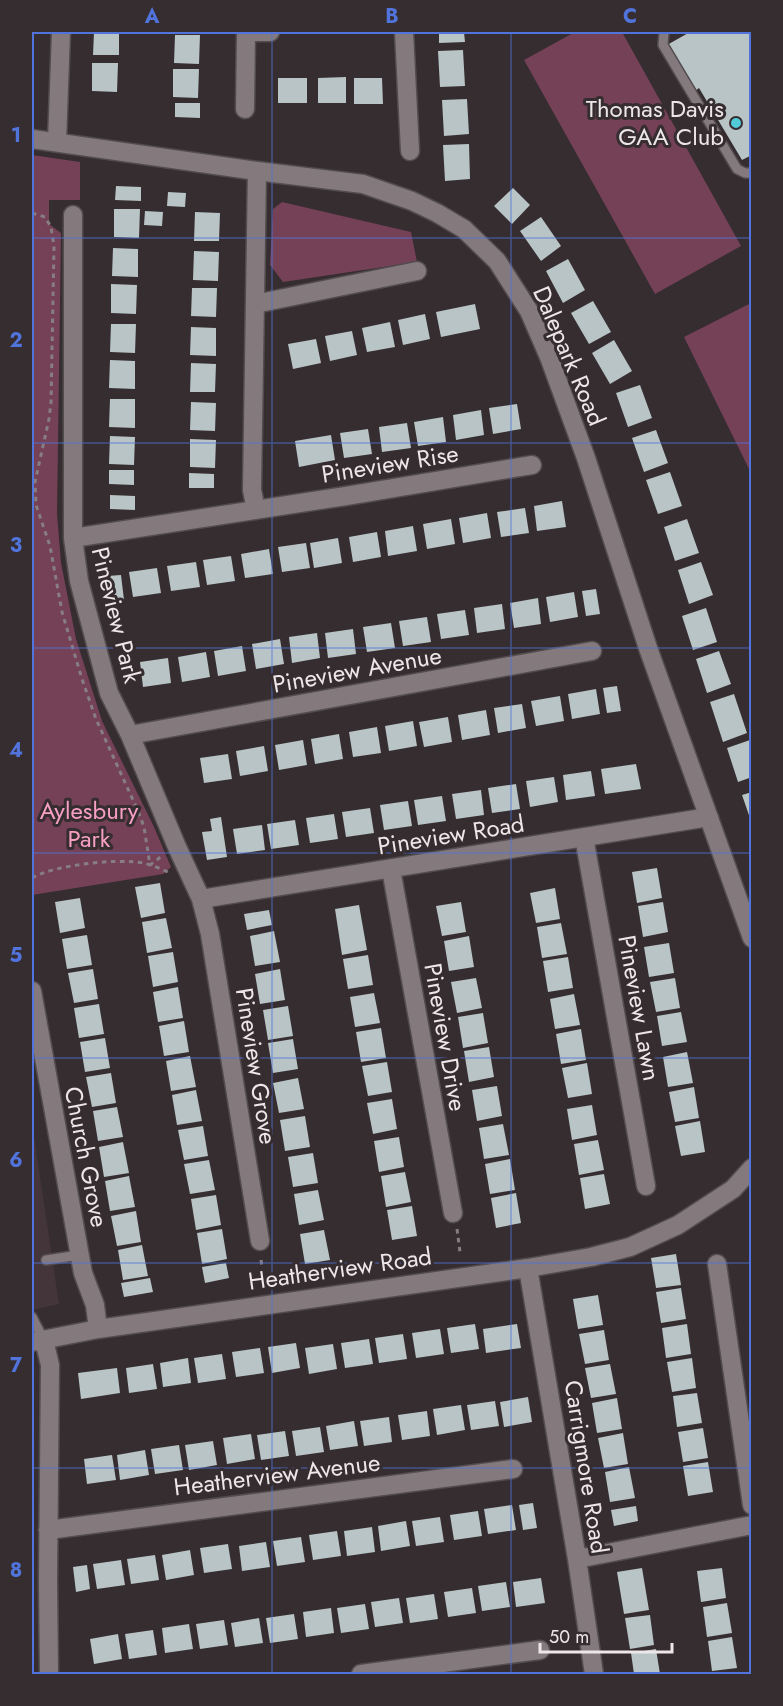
<svg xmlns="http://www.w3.org/2000/svg" width="783" height="1706" viewBox="0 0 783 1706" font-family="Jost,sans-serif">
<rect width="100%" height="100%" fill="#362d30"/>
<path fill="#44353a" d="M32 1123 59 1304 32 1310Z"/>
<path fill="#754157" d="M575 32H622L741 246 655 294 524 60Z
M32 155 80 162V200H49V224L61 233 57 514 61 563 76 639 102 721 154 827 171 867 163 874 32 895Z
M282 202 411 232 417 262 283 282 270 265 273 209Z
M751 303V473L684 337Z"/>
<path fill="#b8c4c5" d="M94 32H119V55H93Z
M439 32H464L465 42 439 43Z
M690 32H752V155L742 160 699 88 695 91 667 45Z
M175 35H200L199 64 174 63Z
M463 50 465 86 440 87 438 51Z
M92 63H118L117 92 92 91Z
M173 69H199L198 98 173 97Z
M346 77V103H318V78Z
M278 78H307V103H278Z
M354 78H382L383 104H354Z
M467 99 469 134 444 136 442 100Z
M175 103H200V118L175 117Z
M469 144 470 179 445 181 443 145Z
M116 186 141 187V201L115 200Z
M513 188 530 205 512 224 494 206Z
M168 192 186 193 185 207 167 206Z
M114 209H140L139 238 114 237Z
M145 211 163 212 162 226 144 225Z
M195 212 220 213 219 241H194Z
M541 217 561 246 541 261 520 231Z
M113 248 138 249V277L112 276Z
M194 251 219 252 218 281 193 280Z
M568 259 585 290 563 303 546 271Z
M111 284 137 285 136 314 111 313Z
M192 288H217L216 317 191 316Z
M593 301 611 332 589 344 571 313Z
M475 304 480 329 441 337 436 312Z
M425 314 430 339 403 345 398 320Z
M390 322 395 347 367 352 362 328Z
M111 324H136L135 353 110 352Z
M191 327 216 328V356L190 355Z
M352 331 357 355 330 361 325 336Z
M316 339 321 363 293 369 288 344Z
M614 340 632 371 610 384 592 353Z
M110 360 135 361V389L109 388Z
M191 363 216 364 215 392H190Z
M640 385 652 418 628 427 616 393Z
M110 399H135V428L109 427Z
M191 402 216 403 215 431 190 430Z
M517 404 521 429 493 434 489 408Z
M481 410 484 435 456 440 453 415Z
M443 417 446 442 418 446 414 422Z
M407 423 411 448 382 452 379 427Z
M368 429 372 454 344 458 340 433Z
M656 430 668 463 644 472 632 438Z
M331 435 335 460 299 467 295 441Z
M110 436 135 437 134 465 109 464Z
M190 439 216 440 215 468 190 467Z
M109 470H134V485L109 484Z
M670 472 682 506 658 514 646 480Z
M189 473 214 474V488H189Z
M110 495 135 496V510L110 509Z
M562 501 566 527 537 531 534 506Z
M525 508 529 533 501 537 497 512Z
M487 513 491 538 463 543 459 518Z
M451 519 455 544 427 549 423 524Z
M687 519 699 553 675 561 664 527Z
M413 526 417 551 388 556 385 531Z
M377 532 381 557 353 562 349 537Z
M338 538 342 563 314 568 310 543Z
M306 543 310 568 282 572 278 547Z
M269 549 273 574 245 578 241 554Z
M231 556 235 581 207 585 203 560Z
M196 562 200 587 171 591 167 566Z
M701 562 713 595 689 604 678 570Z
M157 568 161 593 133 597 129 572Z
M121 575 124 600 110 601 107 576Z
M596 589 600 614 586 616 582 591Z
M574 592 578 617 550 622 546 597Z
M538 598 541 624 514 628 510 603Z
M502 604 505 629 477 633 474 608Z
M706 608 717 642 693 650 682 616Z
M465 610 469 635 441 639 437 614Z
M427 617 431 642 403 646 399 621Z
M391 623 395 648 367 652 363 627Z
M353 629 356 654 328 658 325 633Z
M317 633 320 658 292 663 289 637Z
M280 639 284 664 256 669 252 644Z
M242 646 246 671 218 676 214 651Z
M719 651 731 684 707 693 696 659Z
M206 652 210 677 182 682 178 657Z
M168 658 171 683 143 687 140 662Z
M617 686 621 711 607 713 603 688Z
M596 689 600 714 572 719 568 694Z
M734 694 747 733 723 742 710 702Z
M560 696 564 721 536 726 531 701Z
M522 704 526 728 498 733 494 708Z
M486 710 490 735 462 740 458 715Z
M448 717 452 742 424 747 419 722Z
M413 721 417 746 389 751 385 726Z
M377 727 381 753 353 757 349 732Z
M339 734 343 759 315 764 311 739Z
M303 740 307 765 279 770 275 745Z
M750 740 752 777 738 782 727 748Z
M264 746 268 771 240 776 236 751Z
M228 754 232 779 204 783 200 758Z
M636 764 641 789 605 794 601 769Z
M591 771 595 796 566 800 563 775Z
M554 777 558 802 530 807 526 781Z
M516 784 520 809 492 813 488 788Z
M481 790 484 815 456 819 452 794Z
M752 792V821H751L742 795Z
M442 796 446 821 418 825 414 800Z
M408 801 412 826 384 830 380 805Z
M370 808 374 833 346 837 342 812Z
M334 814 338 839 310 843 306 818Z
M221 817 227 857 207 860 202 832 212 831 210 819Z
M295 820 299 845 271 849 267 824Z
M262 825 265 850 237 854 233 829Z
M657 868 662 898 637 903 632 872Z
M160 883 165 913 141 918 135 887Z
M555 888 560 919 536 923 530 893Z
M80 898 85 928 60 933 55 902Z
M461 902 466 932 442 936 436 906Z
M663 902 668 932 643 937 638 906Z
M359 905 367 950 342 955 335 909Z
M269 910 272 925 247 930 244 914Z
M166 918 172 948 147 953 142 922Z
M561 923 567 954 542 958 537 927Z
M274 931 280 962 255 966 250 936Z
M87 935 92 965 67 969 62 939Z
M469 936 474 967 449 971 444 941Z
M669 943 674 973 649 977 644 947Z
M173 952 178 982 153 987 148 956Z
M368 955 373 985 348 989 343 959Z
M568 957 573 988 548 992 543 961Z
M93 969 98 999 74 1003 68 973Z
M280 969 285 1000 260 1004 255 974Z
M476 978 482 1008 457 1013 451 982Z
M675 978 680 1008 656 1012 650 982Z
M178 987 183 1018 158 1022 153 992Z
M374 993 380 1023 355 1027 350 997Z
M574 994 580 1025 555 1029 550 999Z
M99 1004 104 1034 79 1038 74 1008Z
M288 1006 293 1036 268 1040 263 1010Z
M681 1012 687 1042 662 1046 657 1016Z
M483 1013 488 1043 463 1048 458 1017Z
M184 1021 189 1052 164 1056 159 1026Z
M381 1028 386 1058 361 1062 356 1032Z
M581 1029 586 1060 561 1064 556 1034Z
M105 1038 110 1068 85 1072 80 1042Z
M293 1039 298 1069 273 1073 268 1043Z
M489 1047 494 1077 469 1082 464 1051Z
M687 1052 693 1083 668 1087 663 1057Z
M190 1056 196 1087 171 1091 166 1061Z
M387 1062 392 1092 368 1096 362 1066Z
M587 1063 592 1094 568 1098 562 1068Z
M111 1073 116 1103 92 1107 86 1077Z
M298 1078 304 1109 279 1113 273 1083Z
M497 1086 502 1116 477 1121 472 1090Z
M694 1087 699 1118 675 1122 669 1092Z
M196 1090 202 1121 177 1125 172 1095Z
M392 1099 397 1129 373 1134 367 1103Z
M592 1105 597 1135 572 1140 567 1109Z
M117 1107 123 1137 98 1141 93 1111Z
M305 1116 310 1147 285 1151 280 1120Z
M700 1121 705 1152 681 1156 675 1126Z
M503 1124 509 1155 484 1159 479 1128Z
M203 1126 208 1156 184 1160 178 1130Z
M399 1137 404 1167 379 1172 374 1141Z
M598 1140 604 1170 579 1175 574 1144Z
M123 1142 129 1173 104 1177 99 1147Z
M313 1153 318 1183 293 1187 288 1157Z
M510 1159 515 1190 490 1194 485 1164Z
M209 1160 215 1190 190 1194 184 1164Z
M405 1172 411 1202 386 1207 381 1176Z
M604 1174 610 1204 585 1209 580 1178Z
M129 1176 135 1207 110 1211 105 1181Z
M318 1190 324 1220 299 1225 294 1194Z
M516 1193 521 1223 496 1228 491 1198Z
M216 1195 221 1225 196 1230 191 1199Z
M412 1206 417 1236 392 1240 387 1210Z
M136 1211 141 1242 117 1246 111 1216Z
M222 1229 227 1259 202 1264 197 1233Z
M324 1230 330 1260 305 1264 300 1234Z
M142 1245 148 1276 123 1280 118 1250Z
M676 1254 681 1285 656 1288 651 1258Z
M226 1263 229 1278 205 1283 202 1267Z
M150 1278 153 1292 124 1297 121 1283Z
M681 1288 686 1319 661 1323 656 1292Z
M598 1295 603 1325 578 1329 573 1299Z
M475 1324 479 1349 451 1353 447 1328Z
M517 1324 521 1348 486 1353 483 1329Z
M687 1324 691 1354 666 1358 662 1328Z
M440 1329 444 1354 416 1358 412 1333Z
M604 1330 609 1360 585 1364 579 1334Z
M403 1334 407 1359 379 1363 375 1338Z
M369 1339 373 1364 345 1368 341 1343Z
M296 1343 300 1368 272 1373 268 1347Z
M333 1344 337 1369 309 1374 305 1348Z
M260 1348 264 1373 236 1377 232 1352Z
M222 1354 226 1379 198 1383 194 1358Z
M188 1358 191 1383 163 1387 160 1363Z
M692 1358 696 1388 672 1392 667 1362Z
M153 1364 157 1389 129 1393 126 1368Z
M610 1364 616 1394 591 1398 585 1368Z
M117 1368 120 1393 81 1399 78 1373Z
M697 1393 702 1423 677 1427 673 1396Z
M528 1397 532 1422 504 1427 500 1402Z
M617 1398 622 1429 597 1433 592 1403Z
M495 1401 499 1426 471 1430 467 1405Z
M461 1405 465 1430 437 1435 433 1409Z
M427 1411 430 1436 402 1440 398 1415Z
M389 1417 392 1442 364 1446 360 1421Z
M354 1421 358 1446 330 1450 326 1426Z
M320 1427 324 1452 296 1456 292 1431Z
M703 1428 708 1458 683 1462 678 1432Z
M285 1431 289 1456 261 1460 257 1435Z
M623 1433 628 1464 604 1468 598 1438Z
M251 1434 255 1459 227 1464 223 1438Z
M213 1441 217 1465 189 1470 185 1445Z
M179 1445 183 1470 155 1474 151 1449Z
M145 1450 149 1475 120 1480 117 1455Z
M112 1455 116 1480 87 1484 84 1459Z
M708 1462 713 1492 688 1496 683 1466Z
M629 1467 635 1498 610 1502 605 1472Z
M533 1503 537 1528 523 1530 519 1505Z
M512 1505 516 1530 488 1534 484 1509Z
M636 1506 638 1521 614 1526 611 1510Z
M478 1511 482 1536 454 1540 450 1515Z
M440 1517 444 1542 416 1546 412 1521Z
M406 1521 410 1546 381 1551 378 1526Z
M372 1527 375 1552 347 1556 344 1531Z
M337 1531 341 1556 313 1560 309 1535Z
M301 1537 305 1562 277 1566 273 1541Z
M266 1542 270 1567 242 1571 239 1546Z
M228 1544 232 1569 204 1573 200 1548Z
M190 1550 194 1575 166 1580 162 1555Z
M155 1555 159 1580 131 1584 127 1559Z
M121 1560 125 1585 97 1589 93 1564Z
M87 1565 90 1589 76 1592 73 1567Z
M642 1568 649 1610 624 1614 617 1572Z
M722 1568 726 1598 701 1602 697 1571Z
M541 1578 545 1603 516 1607 513 1582Z
M506 1582 510 1607 482 1611 478 1586Z
M472 1588 476 1613 448 1617 444 1592Z
M434 1594 438 1619 410 1623 406 1598Z
M399 1598 403 1623 375 1627 371 1602Z
M727 1603 732 1633 707 1637 703 1607Z
M365 1604 369 1629 341 1633 337 1608Z
M331 1608 334 1633 306 1637 303 1612Z
M294 1614 298 1639 270 1643 266 1618Z
M650 1615 654 1645 630 1649 625 1618Z
M259 1618 263 1643 235 1647 231 1623Z
M224 1620 228 1645 200 1649 196 1624Z
M189 1624 193 1649 165 1653 162 1628Z
M153 1630 157 1655 129 1659 125 1634Z
M118 1634 122 1659 94 1664 90 1639Z
M732 1637 737 1668 712 1671 708 1641Z
M656 1649 660 1674H634L631 1653Z"/>
<g fill="none" stroke-linecap="round" stroke-linejoin="round">
<g stroke="#534c4e" stroke-width="12">
<path id="service" d="M664 32 663 45 737 169 745 173H752
M46 1260 79 1255
M32 1317 44 1340"/>
</g>
<g stroke="#534c4e" stroke-width="21">
<path id="minor" d="M246 32H270
M404 32 410 151
M245 109 246 32
M32 139 257 171 363 184 412 201 437 213 464 229 497 261 529 311 549 357 586 458 648 648 752 938
M57 142 61 32
M73 215V538L79 581 109 693 130 735 177 847 201 899 210 934 260 1241
M255 304 417 271
M256 510 252 490 257 171
M73 538 346 496 532 465
M130 735 592 651
M584 837 646 1186
M391 869 453 1213
M201 899 709 817
M32 991 83 1273 95 1305 98 1329
M717 1264 752 1505
M528 1268 577 1559 594 1674
M44 1340 50 1365 48 1580 49 1674
M32 1342 98 1329 528 1268 591 1257 630 1247 678 1225 733 1189 752 1168
M48 1530 513 1469
M577 1559 752 1525
M361 1674 540 1650"/>
</g>
<path stroke="#867e81" stroke-width="3" stroke-dasharray="4.5 4.5" stroke-linecap="butt" d="M32 213 45 217 51 227 54 246 51 402 49 419 35 482 36 505 50 546 62 612 82 679 96 719 138 811 144 827 150 865 162 856
M32 878C54 865 117 858 143 863 152 865 162 869 170 873
M457 1229 460 1252
M261 1260 264 1280"/>
<use href="#service" stroke="#847a7d" stroke-width="9"/>
<use href="#minor" stroke="#847a7d" stroke-width="18"/>
</g>
<path fill="none" stroke="#5174dc" stroke-width="1.5" stroke-opacity="0.55" d="M272 32V1674M511 32V1674M32 238H752M32 443H752M32 648H752M32 853H752M32 1058H752M32 1263H752M32 1468H752"/>
<circle fill="#52cbd9" stroke="#362d30" stroke-width="2" cx="736" cy="123" r="6"/>
<g text-anchor="middle" stroke-width="6" stroke-linejoin="round" paint-order="stroke">
<g font-size="24" fill="#ede7e9" stroke="#362d30" text-anchor="end">
<text x="724" y="117">Thomas Davis<tspan x="724" dy="28">GAA Club</tspan></text>
</g>
<g font-size="24" fill="#ede7e9" stroke="#362d30">
<text transform="translate(569 356) rotate(67)" y="8">Dalepark Road</text>
<text transform="translate(390 464) rotate(-9)" y="8">Pineview Rise</text>
<text transform="translate(116 615) rotate(76)" y="8">Pineview Park</text>
<text transform="translate(357 670) rotate(-10)" y="8">Pineview Avenue</text>
<text transform="translate(451 835) rotate(-9)" y="8">Pineview Road</text>
<text transform="translate(639 1008) rotate(80)" y="8">Pineview Lawn</text>
<text transform="translate(445 1037) rotate(80)" y="8">Pineview Drive</text>
<text transform="translate(256 1066) rotate(81)" y="8">Pineview Grove</text>
<text transform="translate(86 1157) rotate(79)" y="8">Church Grove</text>
<text transform="translate(340 1269) rotate(-8)" y="8">Heatherview Road</text>
<text transform="translate(586 1467) rotate(81)" y="8">Carrigmore Road</text>
<text transform="translate(277 1475) rotate(-7)" y="8">Heatherview Avenue</text>
</g>
<g font-size="24" fill="#f89fc4" stroke="#362d30">
<text x="89" y="819">Aylesbury<tspan x="89" dy="28">Park</tspan></text>
</g>
</g>
<rect width="783" height="1706" fill="none" stroke="#362d30" stroke-width="66"/>
<path d="M540 1643v9h132v-9" fill="none" stroke="#ede7e9" stroke-width="3"/>
<text x="549" y="1643" font-size="18" fill="#ede7e9" stroke="#362d30" stroke-width="4.5" paint-order="stroke">50 m</text>
<rect x="33" y="33" width="717" height="1640" fill="none" stroke="#5174dc" stroke-width="2"/>
<g font-size="20" text-anchor="middle" font-weight="bold" fill="#5174dc">
<text x="152" y="23">A</text>
<text x="392" y="23">B</text>
<text x="630" y="23">C</text>
<text x="16" y="142">1</text>
<text x="16" y="347">2</text>
<text x="16" y="552">3</text>
<text x="16" y="757">4</text>
<text x="16" y="962">5</text>
<text x="16" y="1167">6</text>
<text x="16" y="1372">7</text>
<text x="16" y="1577">8</text>
</g>
</svg>
